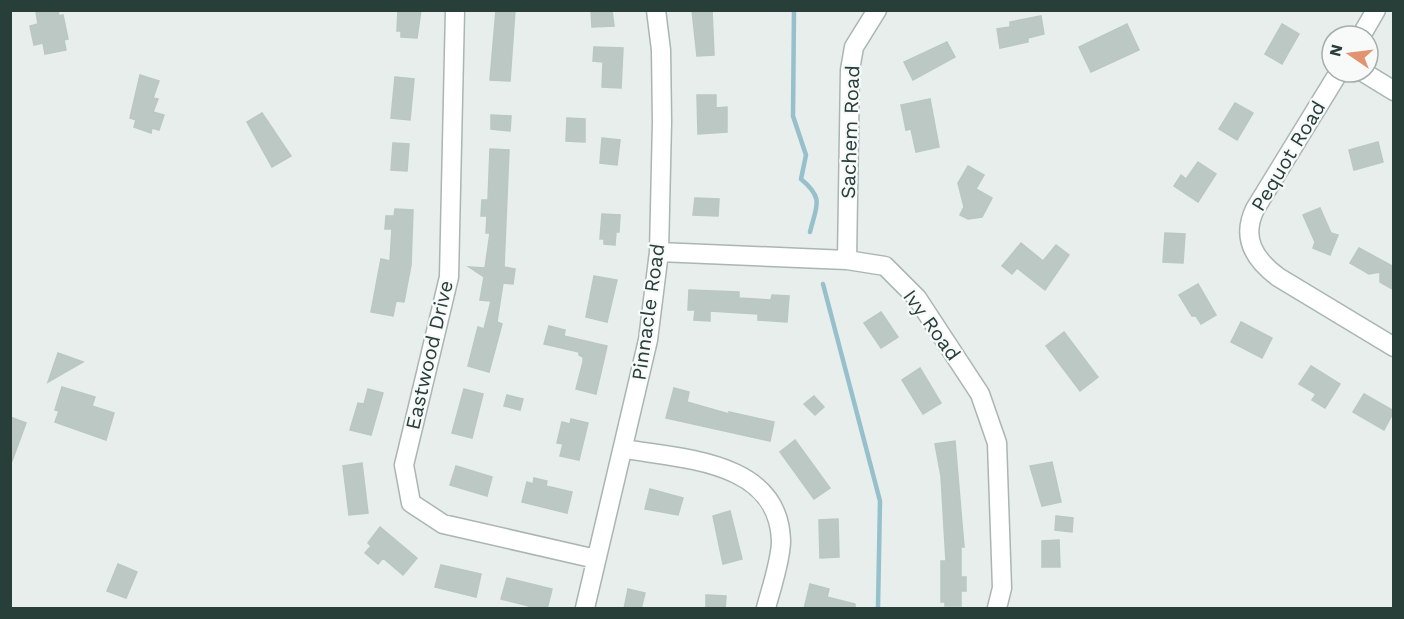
<svg xmlns="http://www.w3.org/2000/svg" width="1404" height="619" viewBox="0 0 1404 619" font-family="'Work Sans',sans-serif">
<rect width="100%" height="100%" fill="#e7eeeb"/>
<g fill="none" stroke-linecap="round" stroke-linejoin="round">
<path stroke="#96c0cb" stroke-width="4.5" d="M794 10 793 116 806 155 801 179C825 199 816 206 810 232
M823 284 880 501 878 608"/>
</g>
<path fill="#bcc8c4" stroke="#bac7c2" stroke-width="1.5" d="M43 10H58L59 16 63 15 68 39 64 40 66 50 45 54 43 43 34 45 30 26 38 24 36 12Z
M398 10H421L417 38 401 37V31H397Z
M496 10H515L510 81 490 80Z
M591 10H612L614 26 592 27Z
M692 10H712L714 55 697 56Z
M1041 16 1044 34 1028 38V42L1000 48 997 29 1010 27V22Z
M1127 24 1139 50 1091 72 1079 47Z
M1282 24 1299 34 1282 64 1265 54Z
M947 42 955 57 913 80 904 62Z
M594 47 623 48 621 88 602 87 603 62 593 61Z
M140 75 159 81 153 98 158 99 153 112 164 115 159 130 152 128 151 133 134 127 136 120 130 118Z
M395 77 414 79 410 120 391 118Z
M697 95H716V108L727 107V132L698 134Z
M930 99 939 147 916 152 911 129 906 130 901 105Z
M1235 103 1253 113 1237 140 1219 129Z
M262 113 291 156 272 167 247 122Z
M491 115 511 116 510 131 491 129Z
M567 118 585 119V142L566 141Z
M602 138 620 140 617 165 600 163Z
M1378 142 1383 162 1354 170 1349 150Z
M393 143 409 144 407 171 391 170Z
M490 149 509 150 504 267 515 269 513 284 503 283 497 322 502 324 489 372 468 366 478 327 484 329 491 301 480 300 484 277 469 267 485 268 490 233H486L487 216H481L482 200H488Z
M1198 162 1216 174 1198 202 1174 186 1181 175 1186 179Z
M968 166 984 175 976 189 992 198 982 217 968 219 960 215 964 207 958 183Z
M695 198 719 199 718 216 693 215Z
M1320 208 1331 233 1338 235 1330 255 1313 248 1315 242 1303 215Z
M395 209 413 210 411 265 404 302 396 301 393 316 371 312 381 259 390 261 392 229H385L386 216H394Z
M602 214 620 215 619 232H616L615 245 604 244V239H600Z
M1165 233 1185 234 1183 263 1163 262Z
M1021 243 1043 261 1056 245 1069 255 1045 290 1017 268 1012 274 1002 266Z
M1359 248 1394 267V290L1380 282V272L1369 274 1350 263Z
M594 276 617 280 607 322 586 317Z
M1198 284 1216 315 1201 324 1196 316H1192L1179 295Z
M689 290 739 292V298L771 300 772 295 789 296 787 322 758 320V314L710 311V321L694 320 695 310H688Z
M881 312 898 337 881 348 864 323Z
M1241 322 1272 338 1262 358 1231 342Z
M549 326 565 330 564 336 607 346 596 394 576 389 583 362V357L579 355V352L544 344Z
M1064 332 1098 377 1080 391 1046 346Z
M58 353 83 362 48 382Z
M1311 366 1340 384 1325 408 1312 400 1316 394 1299 384Z
M920 368 941 403 923 414 902 380Z
M62 387 95 397 92 406 114 413 106 440 55 422 59 411 55 410Z
M674 388 689 392 687 402 729 414V412L774 422 770 441 666 418Z
M368 389 383 393 371 435 350 430 358 403 364 404Z
M464 389 483 394 472 438 452 433Z
M1364 394 1394 411 1384 430 1353 412Z
M507 395 523 399 520 410 504 406Z
M814 396 824 407 815 415 804 404Z
M10 417 26 423 12 461H10Z
M571 419 588 423 579 460 560 456 563 444 557 443 562 422 570 424Z
M795 440 830 488 814 499 780 452Z
M955 441 964 547H961V577H966V591H961V606H945V602H941V561H946L941 476 935 444Z
M1052 462 1061 502 1042 506 1030 466Z
M362 463 368 513 349 515 343 466Z
M456 466 492 477 487 496 450 485Z
M534 478 547 481 546 486 572 492 567 513 522 502 527 482 533 484Z
M650 489 683 498 678 515 645 509Z
M730 511 742 559 723 564 713 516Z
M1056 516 1073 518 1072 532 1055 530Z
M838 519 839 557 820 558 819 520Z
M380 527 417 558 403 575 383 558 378 564 365 553 371 546 368 543Z
M1059 540 1060 567H1042V541Z
M118 564 137 572 126 598 107 591Z
M441 565 481 574 476 597 435 587Z
M507 578 552 589 547 609H529V606L501 599Z
M810 584 829 589 827 597 855 604V609H804Z
M628 589 645 593 641 609H624Z
M706 595 726 596 725 609H706Z"/>
<g fill="none" stroke-linecap="round" stroke-linejoin="round">
<g stroke="#aab6b2" stroke-width="21">
<path id="minor" d="M455 10 449 277 404 465 411 503 443 524 596 559
M1361 36 1376 10
M1339 72 1255 209C1241 238 1254 259 1278 277L1394 347
M1363 72 1394 91
M659 252 847 260 885 266 917 298 980 394 997 443 1002 588 997 608
M847 260 850 70 854 47 877 10
M625 449C684 459 779 461 781 541 781 560 771 589 766 608
M585 608 648 340 659 252 662 122 661 50 656 10"/>
</g>
<use href="#minor" stroke="#fff" stroke-width="18"/>
</g>
<g text-anchor="middle" stroke-width="4.5" stroke-linejoin="round" paint-order="stroke">
<g font-size="20" fill="#273e39" stroke="#f7faf9">
<text transform="translate(850 132) rotate(-88)" y="7">Sachem Road</text>
<text transform="translate(1288 156) rotate(-59)" y="7">Pequot Road</text>
<text transform="translate(648 312) rotate(-82)" y="7">Pinnacle Road</text>
<text transform="translate(932 325) rotate(54)" y="7">Ivy Road</text>
<text transform="translate(429 355) rotate(-77)" y="7">Eastwood Drive</text>
</g>
</g>
<rect width="1404" height="619" fill="none" stroke="#273e39" stroke-width="24"/>
<g transform="translate(1350 54) rotate(284)"><circle r="28" fill="#f7faf9" stroke="#a4afac" stroke-width="1.5"/>
<path d="M0-4.5L10 22L0 15L-10 22Z" fill="#e29370"/>
<text y="-9" font-size="16" font-weight="bold" text-anchor="middle" fill="#273e39">N</text>
</g>
</svg>
